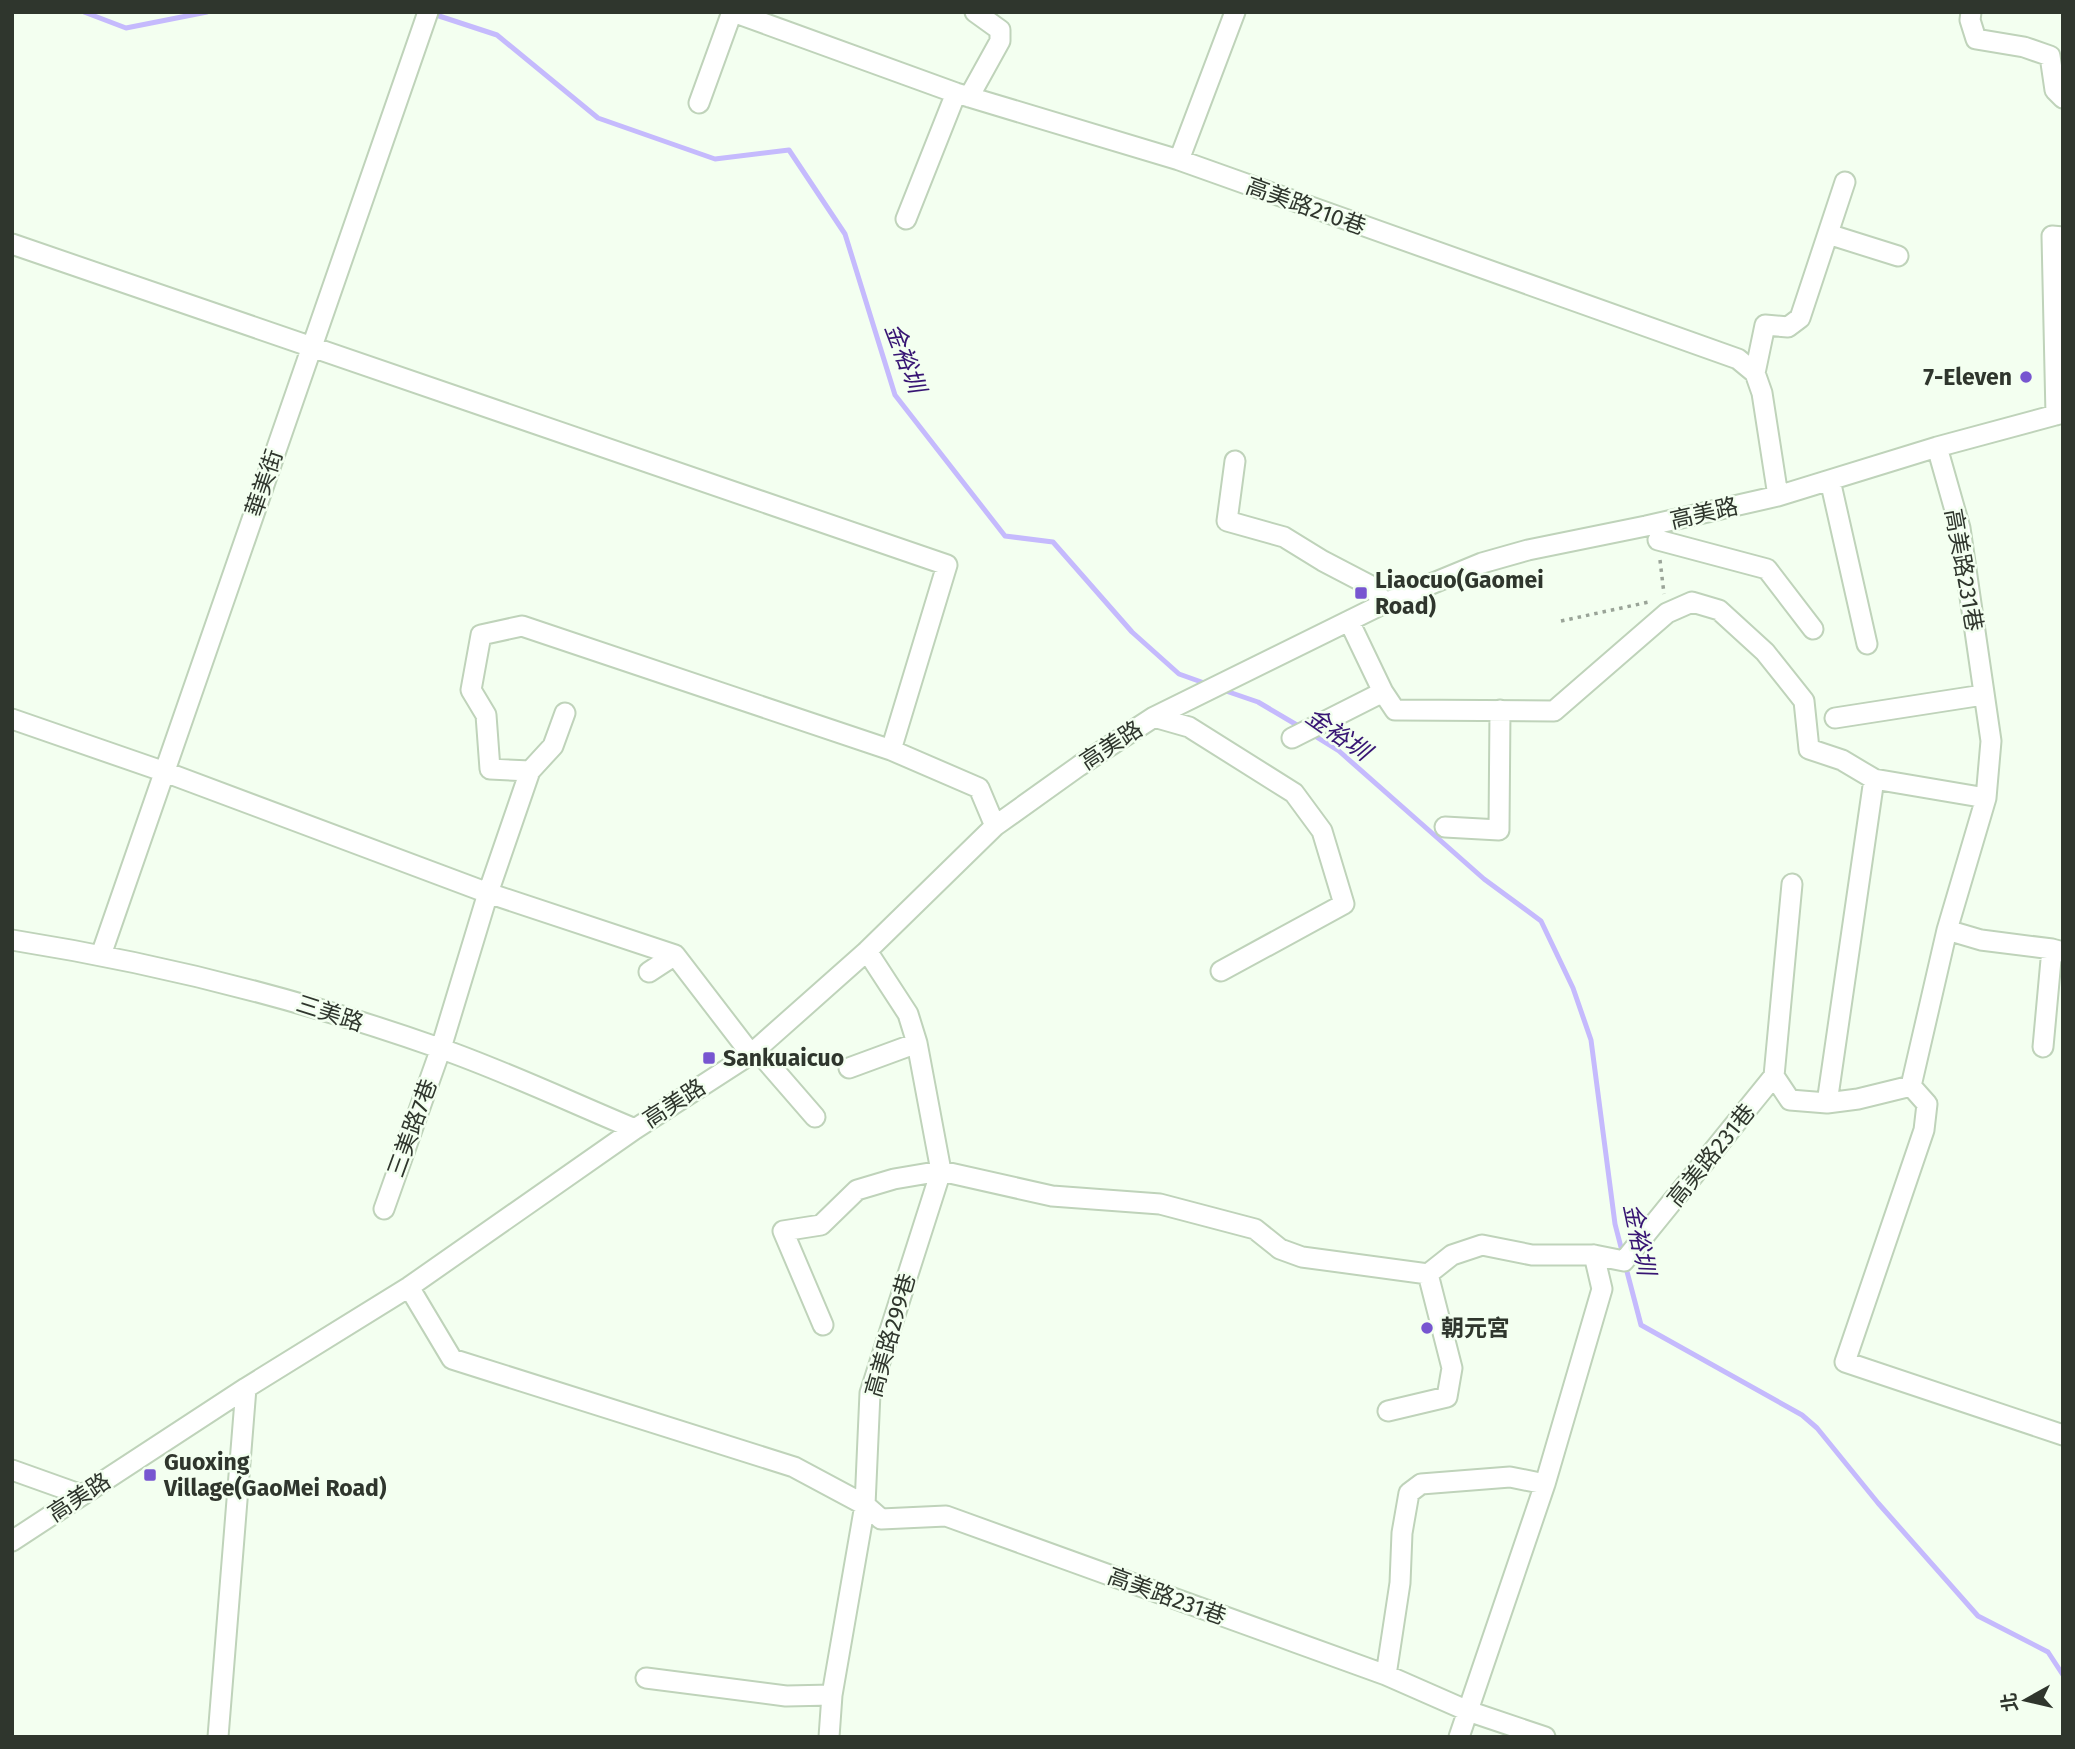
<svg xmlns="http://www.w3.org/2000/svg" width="2075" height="1749" viewBox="0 0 2075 1749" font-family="'Fira Sans','Noto Sans TC',sans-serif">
<rect width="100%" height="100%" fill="#f3fff0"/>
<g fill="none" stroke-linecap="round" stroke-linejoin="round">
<path stroke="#c5bafd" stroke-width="5" d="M84 12 126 28 207 12
M433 14 497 35 598 118 715 159 789 150 845 234 895 395 1005 536 1053 542 1132 632 1179 674 1207 684
M1223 690 1258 702 1302 728
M1310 733 1339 751 1484 879 1541 921 1573 988 1591 1040 1615 1224 1623 1255
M1625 1264 1641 1325 1802 1415 1817 1428 1878 1503 1978 1616 2048 1652 2063 1675"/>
<g stroke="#bfd3ba" stroke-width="23">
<path id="minor" d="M733 12 956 93 1179 160 1738 359 1755 373 1762 393 1778 496
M1971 12 1970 20 1976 39 2024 47 2050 56 2055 90 2063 98
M969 97 1000 41V30L975 12
M699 103 732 12
M1179 160 1235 12
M906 219 956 93
M1828 234 1898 256
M12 244 947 565 891 750
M1755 373 1765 325 1788 327 1800 318 1845 182
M2056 415 2052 236 2063 237
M1937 447 1960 528 1991 741 1986 798 1947 930 1911 1086 1927 1104 1924 1130 1845 1362 2063 1435
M1235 461 1227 521 1284 537 1323 561 1369 585 1385 603
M1830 480 1867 644
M1658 540 1767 569 1813 629
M1349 621 1383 692 1395 710 1554 711 1667 613 1692 602 1719 610 1765 652 1804 701 1809 749 1842 760 1874 779 1986 798
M1154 717 1189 727 1294 793 1322 831 1344 904 1221 971
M1835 718 1983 695
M12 719 165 772 488 893 675 955 751 1054
M1292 738 1383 692
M530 771 553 746 565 713
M1445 827 1499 830 1500 710
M1947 930 1981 940 2052 949 2063 952
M12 940C157 963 300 999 439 1048 505 1071 570 1102 635 1129
M101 955 428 12
M649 972 675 955
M2043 1047 2052 949
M756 1049 815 1117
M849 1068 917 1043
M1774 1076 1792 884
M1827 1103 1874 779
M384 1209 441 1048 488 893 530 771 490 769 486 715 471 690 481 635 522 626 891 750 979 788 995 826
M409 1287 452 1359 794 1467 865 1505 881 1519 946 1516 1386 1675 1468 1711 1545 1737
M823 1325 783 1231 821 1225 857 1190 894 1179 941 1171 1052 1196 1160 1204 1255 1229 1280 1249 1302 1257 1428 1274 1452 1255 1482 1245 1532 1255H1594L1624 1261 1774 1076 1790 1100 1827 1103 1858 1099 1911 1086
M1388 1411 1447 1397 1452 1368 1428 1274
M12 1470 82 1495
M12 1541 246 1388 409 1287 635 1129 751 1054 867 951 995 826 1079 766 1154 717 1385 603 1482 563 1528 550 1646 526 1778 496 1937 447 2063 413
M1386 1675 1400 1583 1402 1533 1409 1493 1421 1484 1510 1477 1545 1484
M646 1678 786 1696 832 1695
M218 1737 246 1388
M829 1737 832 1695 865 1505 870 1393 941 1171 917 1043 908 1014 867 951
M1459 1737 1545 1484 1602 1289 1594 1255"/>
</g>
<path stroke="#9aa498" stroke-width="3.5" stroke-dasharray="3.5 5" stroke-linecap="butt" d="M1660 560 1664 594
M1561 621 1649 602"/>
<use href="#minor" stroke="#fff" stroke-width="19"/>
</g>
<g fill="#7756d0" stroke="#f3fff0" stroke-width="2.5">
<circle cx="2026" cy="377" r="7"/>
<rect x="1354" y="586" width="14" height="14" rx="3.5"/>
<rect x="702" y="1051" width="14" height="14" rx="3.5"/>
<circle cx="1427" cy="1328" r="7"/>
<rect x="143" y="1468" width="14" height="14" rx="3.5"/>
</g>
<g text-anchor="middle" stroke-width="5" stroke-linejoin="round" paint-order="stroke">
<g font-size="23" fill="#2f362d" stroke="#f3fff0">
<text transform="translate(1306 206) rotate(20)" y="8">高美路210巷</text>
<text transform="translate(264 483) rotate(-71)" y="8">華美街</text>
<text transform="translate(1704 513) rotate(-13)" y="8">高美路</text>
<text transform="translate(1964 570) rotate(80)" y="8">高美路231巷</text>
<text transform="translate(1111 745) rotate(-33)" y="8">高美路</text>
<text transform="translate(330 1013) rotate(18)" y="8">三美路</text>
<text transform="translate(674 1103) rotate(-33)" y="8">高美路</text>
<text transform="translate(412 1128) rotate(-70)" y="8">三美路7巷</text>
<text transform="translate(1711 1155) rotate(-51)" y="8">高美路231巷</text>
<text transform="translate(890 1335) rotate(-74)" y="8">高美路299巷</text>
<text transform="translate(79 1497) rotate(-33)" y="8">高美路</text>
<text transform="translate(1167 1596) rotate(20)" y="8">高美路231巷</text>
</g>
<g font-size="23" font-weight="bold" fill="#2f362d" stroke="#f3fff0" text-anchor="start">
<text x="2012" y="385" text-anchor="end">7-Eleven</text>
<text x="1375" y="588">Liaocuo(Gaomei<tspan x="1375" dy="26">Road)</tspan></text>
<text x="723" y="1066">Sankuaicuo</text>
<text x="1441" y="1336">朝元宮</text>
<text x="164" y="1470">Guoxing<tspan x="164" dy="26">Village(GaoMei Road)</tspan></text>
</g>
<g font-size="24" font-style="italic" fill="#371573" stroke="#f3fff0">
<text transform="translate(905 358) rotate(69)" y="8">金裕圳</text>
<text transform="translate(1338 734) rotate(35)" y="8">金裕圳</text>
<text transform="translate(1639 1239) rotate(78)" y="8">金裕圳</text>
</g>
</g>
<rect width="2075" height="1749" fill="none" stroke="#2f362d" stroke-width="28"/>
<g transform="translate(2026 1700) rotate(262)" stroke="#f3fff0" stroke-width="5" paint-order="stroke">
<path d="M0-5L12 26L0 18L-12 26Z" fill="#2f362d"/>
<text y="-10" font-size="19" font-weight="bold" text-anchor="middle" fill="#2f362d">北</text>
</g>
</svg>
